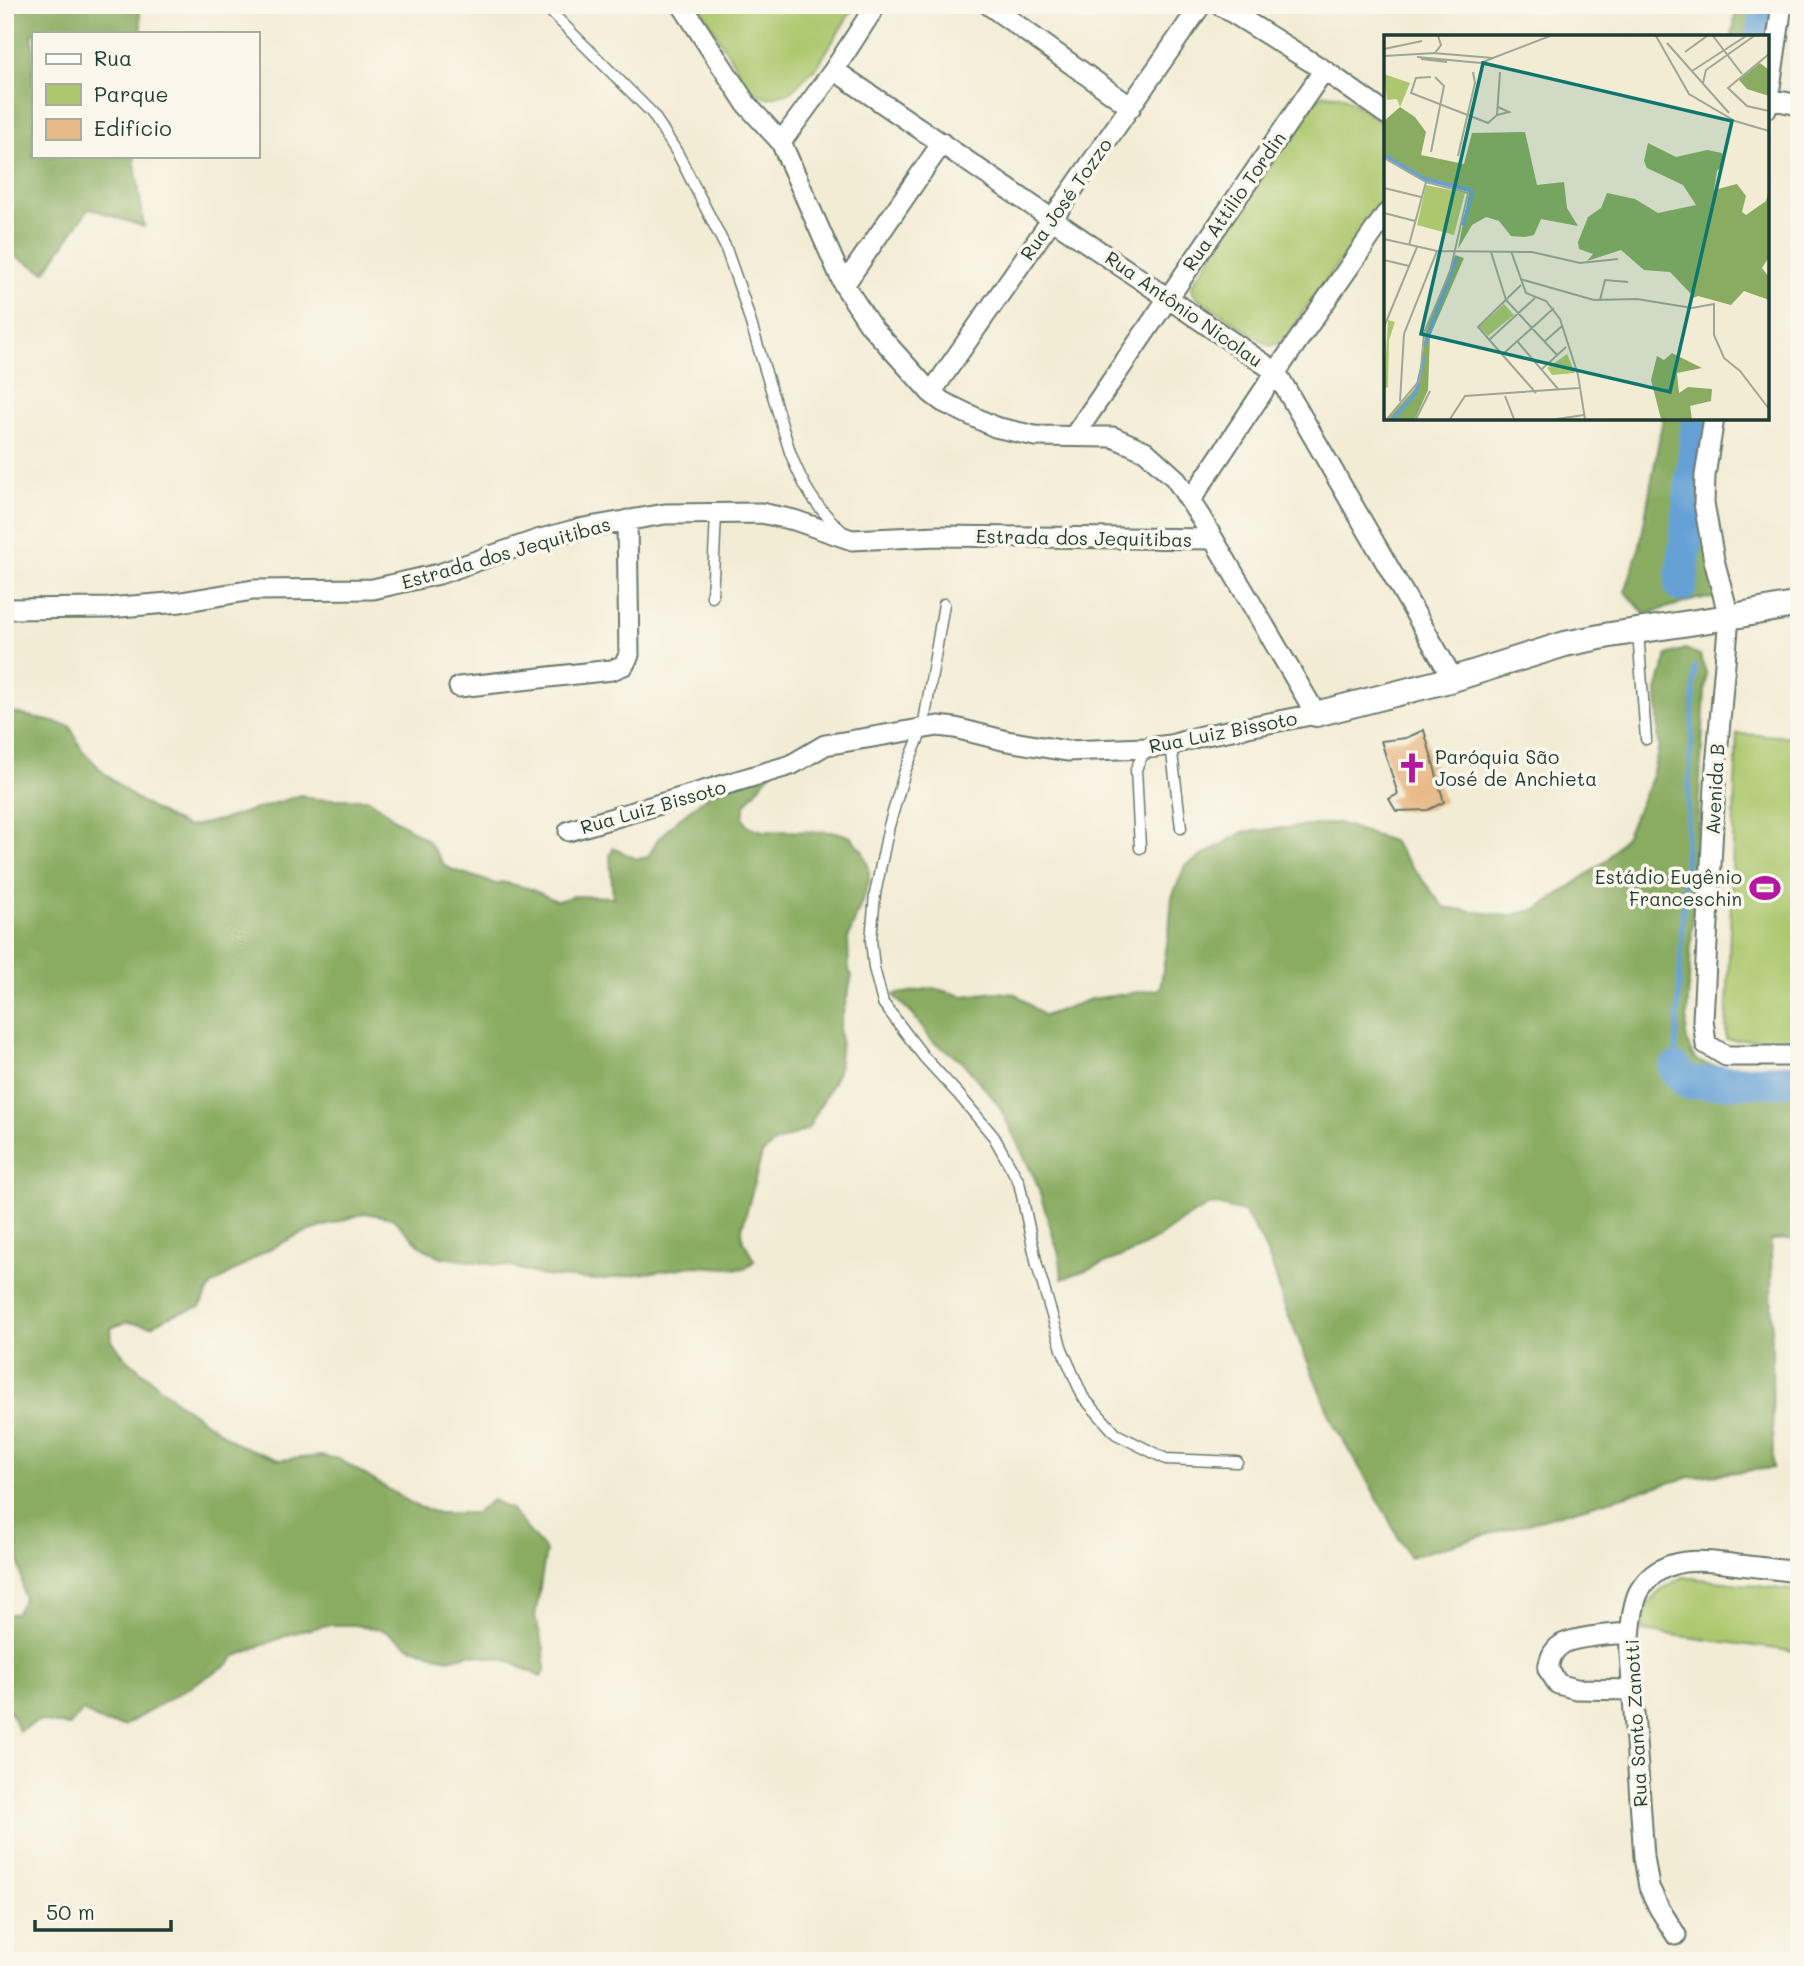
<svg xmlns="http://www.w3.org/2000/svg" width="1804" height="1966" viewBox="0 0 1804 1966" font-family="Mali,sans-serif">
<rect width="100%" height="100%" fill="#fbf7ec"/>
<filter id="ink" filterUnits="userSpaceOnUse"><feTurbulence type="fractalNoise" baseFrequency=".0143" numOctaves="2"/><feDisplacementMap in="SourceGraphic" scale="14" xChannelSelector="R" yChannelSelector="G"/><feConvolveMatrix kernelMatrix="1 2 1 2 8 2 1 2 1" color-interpolation-filters="sRGB"/></filter>
<filter id="wash" filterUnits="userSpaceOnUse"><feTurbulence type="fractalNoise" baseFrequency=".00686" numOctaves="4" result="noise"/><feDisplacementMap in="SourceGraphic" scale="28" xChannelSelector="R" yChannelSelector="G"/><feGaussianBlur stdDeviation="1.57" result="paint"/><feColorMatrix in="noise" values="0 0 0 0 0 0 0 0 0 0 0 0 0 0 0 0 0 1.4 0 .05"/><feComposite in="paint" operator="in"/></filter>
<g filter="url(#wash)">
<rect width="100%" height="100%" fill="#f3ecd5"/>
<path fill="#acc76d" stroke="#668250" stroke-width="2" d="M699 5H855L818 65 790 92 768 98 749 89Z
M1325 94 1343 96 1386 126V201L1314 296 1284 341 1270 346 1195 296 1192 290 1193 283 1313 102Z
M1737 734 1799 737V1039L1726 1040Z
M1683 1577 1799 1591V1652L1642 1631 1645 1607 1663 1588Z"/>
<path fill="#89ac60" stroke="#54744a" stroke-width="2" d="M5 5H135L139 8 142 33H33V156H134L144 227 89 208 45 272 5 251Z
M1737 5H1775L1767 63V37H1732Z
M1663 418H1707L1717 598 1697 599 1645 614 1625 592 1640 545Z
M1685 649 1700 655 1706 673 1686 1035C1688 1044 1690 1055 1698 1061 1712 1070 1779 1069 1799 1069V1239L1771 1240 1773 1468 1690 1477 1409 1557 1370 1485 1334 1425 1284 1305 1274 1270 1261 1240 1244 1212 1212 1204 1184 1219 1157 1239 1128 1254 1062 1279 1060 1258 1036 1181 998 1104 961 1060 932 1041 914 1016 893 995 933 988 964 996 995 992 1016 994 1044 1016 1091 999 1160 989 1169 931 1172 897 1185 866 1243 832 1338 823 1392 841 1444 907 1508 916 1538 909 1606 861 1626 835 1651 780 1659 747 1657 691 1667 655Z
M5 709 7 711 70 726 82 750 104 773 131 795 156 811 187 827 224 819 301 795 314 799H369L396 820 428 841 444 865 451 869 496 884 502 882 528 888 557 901 574 896 613 897 610 856 613 848 637 859 648 857 658 839 678 819 730 779 775 767 745 805 743 817 747 826 763 831 837 832 851 837 862 850 869 868V882L848 939 849 970 852 976 839 1030 841 1041 838 1072 808 1129 774 1143 762 1154 742 1229 743 1241 755 1260 745 1269 694 1266 598 1280 543 1276 513 1267 441 1257 423 1248 392 1218 365 1213 298 1235 264 1252 211 1286 200 1307 172 1315 151 1326 126 1322 111 1328 112 1341 125 1357 176 1401 237 1444 279 1460 321 1456 339 1459 416 1506 438 1513H476L492 1500 510 1509 546 1551 535 1617 544 1649 545 1670 541 1677 506 1660 469 1654 448 1659 409 1646 383 1630 355 1625H327L290 1634 234 1657 230 1663 124 1726 104 1723 82 1711 69 1726 38 1721 19 1731 5 1702V1615L16 1613 24 1598 15 1528 6 1491 7 1474 13 1460 10 1455H5Z"/>
<g fill="none" stroke-linecap="round" stroke-linejoin="round">
<path stroke="#65a1d5" stroke-width="5" d="M1675 1069 1695 666"/>
<path stroke="#65a1d5" stroke-width="33" d="M1761 37 1765 20 1764 5
M1681 586 1698 418
M1675 1069 1688 1083 1799 1080"/>
</g>
<g id="blocks">
<path fill="#e9ba88" d="M1424 730 1444 802 1428 810 1396 811 1389 799 1398 794 1381 741 1406 738Z"/>
</g>
</g>
<g filter="url(#ink)">
<use href="#blocks" fill-opacity="0" stroke="#697a6c" stroke-width="2"/>
<g fill="none" stroke-linecap="round" stroke-linejoin="round">
<g stroke="#697a6c" stroke-width="13">
<path id="service" d="M544 5 652 113 678 154 725 246 743 297 790 452C804 489 815 506 844 533
M712 597 716 515
M944 604 923 728 905 771 889 826 875 894 871 940 874 968 883 1003 924 1057 959 1095 994 1137 1019 1182 1037 1265 1062 1349 1083 1397 1116 1434 1166 1459 1237 1462
M1638 632 1646 739
M1171 745 1181 828
M1140 848 1136 769 1146 748"/>
</g>
<g stroke="#697a6c" stroke-width="23">
<path id="minor" d="M989 5 1131 107
M1220 5 1324 70 1386 114
M834 70 1276 372 1453 679
M1769 99 1799 105
M1767 108 1782 5
M781 142 834 70 876 5
M844 285 942 143
M931 393 1201 5
M1714 418 1705 476 1704 503 1714 560 1729 617 1716 767 1703 1020 1706 1044 1726 1056H1799
M1074 436 1324 70
M1190 501 1276 372 1386 214
M5 609 107 608 181 602 253 590 373 589 439 574 537 540 578 529 665 514 761 513 794 520 852 540 937 536 1213 539
M459 687 612 670 624 665 629 655 627 520
M569 831 791 765 825 745 938 726 955 728 1007 741 1067 751 1146 748 1171 745 1201 736 1316 714 1201 518 1175 478 1145 451 1113 437 1035 436 995 427 943 402 931 393 870 325 844 285 781 142 747 105 682 5
M1629 1633C1615 1634 1571 1637 1561 1645 1552 1651 1550 1659 1548 1669L1558 1684 1576 1689 1632 1690
M1676 1935 1659 1908 1649 1887 1644 1857 1630 1654C1629 1640 1632 1602 1640 1590 1662 1554 1703 1560 1739 1565 1759 1567 1779 1570 1799 1572"/>
</g>
<g stroke="#697a6c" stroke-width="28">
<path id="tertiary" d="M1316 714 1453 679 1565 644 1610 635 1729 617 1799 604"/>
</g>
<use href="#service" stroke="#fff" stroke-width="10"/>
<use href="#minor" stroke="#fff" stroke-width="19"/>
<use href="#tertiary" stroke="#fff" stroke-width="24"/>
</g>
</g>
<defs>
<g id="church-bare" transform="scale(2.415)"><path d="M-1.2-6h2.4v3.5h3.3v2.4h-3.3V6h-2.4V-.1h-3.3v-2.4h3.3Z" fill="#b5179e" stroke="#fbf7ec" stroke-width="2.5" paint-order="stroke"/></g>
<g id="stadium-bare" transform="scale(2.415)"><path d="M0-5a6.5 5 0 1 0 0 10a6.5 5 0 1 0 0-10ZM-3.5-1.8h7v3.6h-7Z" fill="#b5179e" stroke="#fbf7ec" stroke-width="2.5" paint-order="stroke"/></g>
</defs>
<g fill-rule="evenodd">
<use href="#church-bare" x="1412" y="768"/>
<use href="#stadium-bare" x="1765" y="888"/>
</g>
<g text-anchor="middle" stroke-width="7" stroke-linejoin="round" paint-order="stroke">
<g font-size="19" fill="#1f3d34" stroke="#fbf7ec">
<text transform="translate(1066 199) rotate(-55)" y="7">Rua José Tozzo</text>
<text transform="translate(1234 201) rotate(-55)" y="7">Rua Attilio Tordin</text>
<text transform="translate(1184 309) rotate(35)" y="7">Rua Antônio Nicolau</text>
<text transform="translate(1084 538) rotate(1)" y="7">Estrada dos Jequitibas</text>
<text transform="translate(506 553) rotate(-16)" y="7">Estrada dos Jequitibas</text>
<text transform="translate(1223 732) rotate(-11)" y="7">Rua Luiz Bissoto</text>
<text transform="translate(1715 789) rotate(-87)" y="7">Avenida B</text>
<text transform="translate(653 807) rotate(-16)" y="7">Rua Luiz Bissoto</text>
<text transform="translate(1636 1723) rotate(-93)" y="7">Rua Santo Zanotti</text>
</g>
<g font-size="19" fill="#1f3d34" stroke="#fbf7ec" text-anchor="start">
<text x="1435" y="764">Paróquia São<tspan x="1435" dy="22">José de Anchieta</tspan></text>
<text x="1742" y="884" text-anchor="end">Estádio Eugênio<tspan x="1742" dy="22">Franceschin</tspan></text>
</g>
</g>
<g transform="translate(1384 35)">
<rect width="385" height="385" fill="#f3ecd5"/>
<path d="M0 39 26 48 16 72 13 64 3 65ZM42 150 81 158 70 200 33 190ZM120 269 130 280 104 301 95 292ZM4 285 11 287 5 305 4 352 0 354ZM183 319 191 338 168 340 163 333Z" fill="#acc76d"/>
<path d="M376 28 385 35V61L363 54 355 45ZM16 72 31 82 42 97 37 120 80 129 88 98 141 97 153 150 180 147 183 173 194 191 157 184 150 200 141 202 127 201 115 186 102 182 88 190 74 214 85 157 44 146 0 121V86ZM264 108 292 122 323 115 338 118 340 128 333 136 330 155 353 149 362 161 358 177 362 180 382 166 385 155V222L378 233 385 242V265L360 256 347 270 314 261 306 264 307 259 286 237 260 235 237 215 203 226 209 219 195 214 194 207 204 182 217 173 223 158 251 164 274 178 312 170 299 150 263 133 260 126ZM71 220 80 223 46 301 44 355 31 384H4L36 348 41 299ZM288 318 318 333 293 338 295 358 304 352 328 354 327 366 306 371 308 384H277L267 345 273 321 280 325Z" fill="#89ac60"/>
<path fill="none" stroke="#65a1d5" stroke-width="3.5" d="M0 120 41 144 89 156M79 190 89 156M41 310 73 222M9 384 32 358 40 322"/>
<path fill="none" stroke="#9ea695" stroke-width="2" d="M272 1 305 59 351 86 385 96M329 1 358 39M283 8 345 78M0 14 38 6M301 17 323 1M49 18 109 23 166 1M385 19 344 53 363 71 385 76M0 21 51 18 57 10 54 1M33 22 97 28 109 23M37 24 63 27M308 36 362 1M47 42 32 43 27 58 104 88 113 80 116 37M319 48 322 35 370 1M113 80 125 77 114 72M47 117 60 51 51 42M74 121 91 48 89 37M0 123 42 147 84 158 66 237 40 298 36 345 3 384M0 153 37 162M0 178 31 186M0 204 53 216 148 217 196 228 234 224M25 210 42 147M127 216 142 258 162 266 176 284 194 340 201 384M107 217 122 265 173 320M0 225 25 231M136 244 210 265 253 264 308 273 330 269V300L340 323 356 336 385 374M137 250 94 292 152 358M216 265 221 245 244 247M0 292 33 212M105 305 151 263M133 306 175 355M160 307 178 291M119 319 170 273M158 334 182 312M121 361 130 384M16 366 20 299 53 216M32 384 46 356M66 384 81 361 195 353M173 384 200 380"/>
<path fill="#0f766e" fill-opacity="0.15" stroke="#0f766e" stroke-width="3.5" d="M99 28 348 86 286 357 37 299Z"/>
<rect width="385" height="385" fill="none" stroke="#1f3d34" stroke-width="3.5"/>
</g>
<rect width="1804" height="1966" fill="none" stroke="#fbf7ec" stroke-width="28"/>
<rect x="32" y="32" width="228" height="126" fill="#fbf7ec" stroke="#a3ada2" stroke-width="2"/>
<rect x="46" y="54" width="35" height="10" fill="#ffffff" stroke="#a3ada2" stroke-width="2"/>
<text x="94" y="66" font-size="21" fill="#1f3d34">Rua</text>
<rect x="46" y="84" width="35" height="21" fill="#acc76d" stroke="#a3ada2" stroke-width="2"/>
<text x="94" y="102" font-size="21" fill="#1f3d34">Parque</text>
<rect x="46" y="119" width="35" height="21" fill="#e9ba88" stroke="#a3ada2" stroke-width="2"/>
<text x="94" y="136" font-size="21" fill="#1f3d34">Edifício</text>
<path d="M35 1920v10h136v-10" fill="none" stroke="#1f3d34" stroke-width="3.5"/>
<text x="46" y="1920" font-size="21" fill="#1f3d34" stroke="#fbf7ec" stroke-width="5" paint-order="stroke">50 m</text>
</svg>
